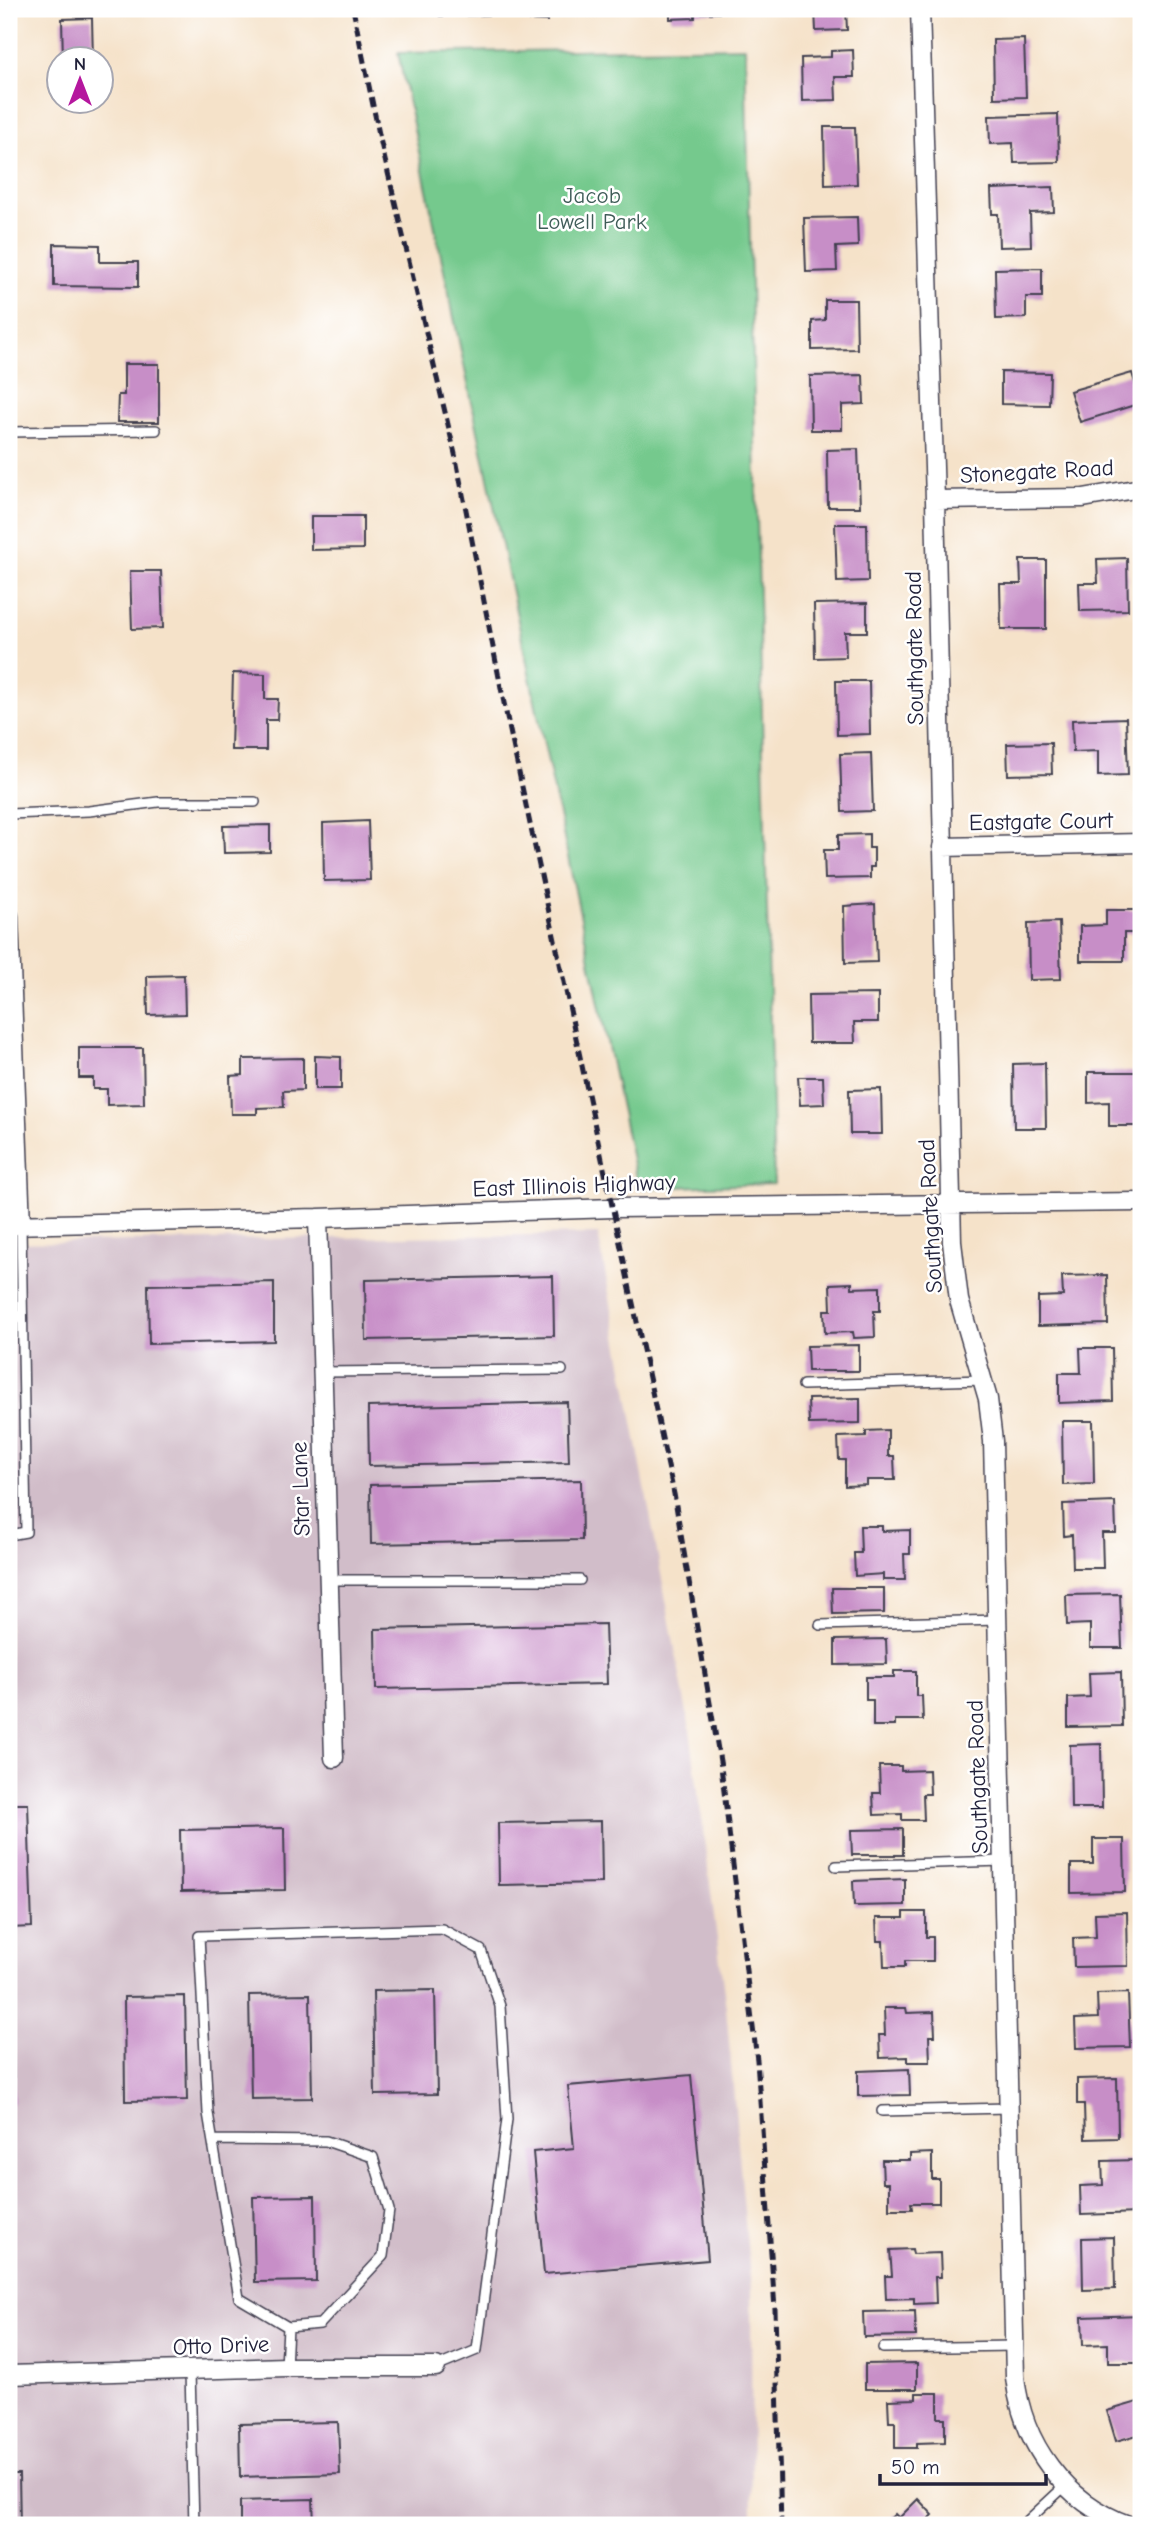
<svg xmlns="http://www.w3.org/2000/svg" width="1150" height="2534" viewBox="0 0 1150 2534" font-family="'Comic Neue',sans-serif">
<rect width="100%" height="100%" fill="#fff"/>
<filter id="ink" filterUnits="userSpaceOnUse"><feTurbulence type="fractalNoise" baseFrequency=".0143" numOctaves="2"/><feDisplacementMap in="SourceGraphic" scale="14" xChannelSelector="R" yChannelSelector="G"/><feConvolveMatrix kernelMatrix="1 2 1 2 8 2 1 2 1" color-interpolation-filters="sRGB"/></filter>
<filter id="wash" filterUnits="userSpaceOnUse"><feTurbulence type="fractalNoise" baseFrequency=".00686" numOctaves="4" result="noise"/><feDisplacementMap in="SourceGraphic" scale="28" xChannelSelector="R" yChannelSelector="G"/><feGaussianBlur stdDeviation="1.57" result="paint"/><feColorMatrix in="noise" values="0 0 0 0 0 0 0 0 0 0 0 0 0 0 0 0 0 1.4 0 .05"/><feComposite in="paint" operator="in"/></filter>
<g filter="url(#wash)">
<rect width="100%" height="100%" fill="#f5e2c9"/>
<path fill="#d1bdc9" d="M598 1234 690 1730 726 2008 751 2289 752 2525H9V1243Z"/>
<path fill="#74c98d" stroke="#4b7664" stroke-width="2" d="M745 47 774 1184 638 1188 398 53Z"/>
<g id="blocks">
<path fill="#c78ec7" d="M440 9H490V15L440 16Z
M526 9H574V15H547V21L526 20Z
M670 9H719V13H695V18L670 19Z
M815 9H846L847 30 816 31Z
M92 18 93 60H63L62 19Z
M1024 39 1026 97 994 98 993 40Z
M853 50 854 77H835L836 100 802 101 801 58 831 57V51Z
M1058 114 1059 162 1014 163 1013 143 990 144 989 116Z
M824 127H855L857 184 825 185Z
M1053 187 1054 212 1030 213 1031 246 999 247 998 214H992L991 189Z
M857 217 858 246 836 247 837 271 806 272 804 218Z
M54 244 100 245V262H138V287L54 286Z
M1042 268V297H1026V318L996 319 995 269Z
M825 300H856L857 349 812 350V321L825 320Z
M124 364H159V422H117L118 395H124Z
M1001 372 1050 373 1049 405 1001 404Z
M1132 373 1141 403 1080 422 1070 391Z
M863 375 864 404 842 405V430H811L810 376Z
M858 449 860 507H828L827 450Z
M311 516H363V549L311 550Z
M835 524H867L868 581 837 582Z
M1127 558 1128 610 1080 611 1079 583H1098L1097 559Z
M1020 560H1046V629H1001L1000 584H1021Z
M130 571H161L163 628 132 629Z
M867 603V632H845L846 657 815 658 814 604Z
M233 673 265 674V699H278L277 720H266V750H231Z
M836 681H869L870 734 837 735Z
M1126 718 1128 775 1098 776V751L1073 752 1072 720Z
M1051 743 1052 774 1008 775 1007 744Z
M871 753 873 811 842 812 840 754Z
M368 821 370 880 324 881 323 823Z
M270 825V852L224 853 223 826Z
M869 834V848H874V867H870V878L825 879 824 850H838V835Z
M875 904 877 962 845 963 844 906Z
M1106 910H1135V933H1124V961H1080V926L1106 925Z
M1059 922 1061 979 1029 980 1028 923Z
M184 975 185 1014 148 1015 147 976Z
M878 994V1022H854L855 1043H809L808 995Z
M79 1048H143L144 1104 107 1105V1089H93V1078H79Z
M315 1056 341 1057V1089H315Z
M303 1058V1090L283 1091 284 1107 257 1108V1114H231L230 1076 243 1075V1059Z
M1045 1063 1046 1128H1014L1013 1064Z
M1088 1072H1138L1139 1126H1109V1102L1088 1103Z
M798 1077H823L824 1104 800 1105Z
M881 1089 882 1134H850L849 1090Z
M1107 1275 1108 1324 1038 1326V1297L1063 1296 1062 1276Z
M553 1276 554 1336 366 1340 365 1280Z
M274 1282V1341L149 1344 148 1285Z
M852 1283V1288L880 1287V1311H874L875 1337 854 1338 853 1332 825 1333 824 1310H831L830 1284Z
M859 1345V1371H808L807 1346Z
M1080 1348H1112L1113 1401 1059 1403V1373H1081Z
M860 1398V1423L809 1424 808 1399Z
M567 1402 569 1462 369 1466 368 1407Z
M1062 1421H1093L1094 1484 1063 1485Z
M888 1430V1456H894L895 1480H867V1485L845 1486V1460H839L838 1437 866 1436V1431Z
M581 1480 582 1540 371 1544 370 1485Z
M1115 1502 1116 1533H1102L1103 1568H1073L1072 1535 1064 1536 1063 1504Z
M860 1526H882V1531L910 1530V1554H904L905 1580H883V1574L855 1576 854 1553H861Z
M832 1588H884V1613L833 1614Z
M1120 1594 1122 1648H1090V1624L1067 1625 1066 1595Z
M605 1624 607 1684 376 1689 375 1629Z
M886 1639 887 1664 835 1665V1640Z
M894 1671H916V1696H922L923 1720H895V1726H873V1700H866V1677H894Z
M1121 1672 1122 1726 1068 1727V1698L1090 1697 1089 1673Z
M1101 1744 1102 1808H1071L1070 1745Z
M879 1766H901V1771L929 1770 930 1794H923L924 1820H902V1814L874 1815 873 1793H880Z
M9 1804H28L32 1927 9 1928Z
M601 1821 602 1883 499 1885 498 1823Z
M284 1828 285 1890 181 1892 180 1830Z
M903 1829V1855H852L851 1830Z
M1093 1839H1124L1125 1892 1071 1893V1864H1093Z
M905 1879V1905L854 1906 853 1881Z
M904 1912H926V1937H933V1961H905V1967H884L883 1941H877L876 1918H904Z
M1127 1912 1128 1966 1074 1967 1073 1938 1096 1937 1095 1913Z
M435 1990 437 2094 375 2095 373 1991Z
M1128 1993 1130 2047 1076 2048 1075 2019 1098 2018 1097 1994Z
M310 1994 312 2098 251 2099 249 1995Z
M185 1996 187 2100 125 2101 124 1997Z
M9 2000H12L14 2103 9 2104Z
M884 2008H906L907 2013 934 2012 935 2036H929L930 2062H908V2057L880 2058 879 2035H885Z
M909 2069 910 2095 858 2096V2071Z
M691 2075 708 2260 544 2274 533 2152 574 2148 568 2086Z
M1117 2078 1118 2138 1085 2139 1084 2104H1077V2079Z
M932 2153V2179H939V2203H911L912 2209H889V2183H883L882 2160H910V2154Z
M1137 2160 1138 2213 1081 2215 1080 2186 1103 2185 1102 2161Z
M315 2196 316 2281 255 2282 253 2197Z
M1114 2237 1115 2289 1083 2290 1082 2238Z
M912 2249 913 2254 940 2253 941 2277H935L936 2303 914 2304V2298L886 2299 885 2276H892L890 2250Z
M915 2311 916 2336 864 2337 863 2312Z
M1141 2315V2363H1108V2344L1083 2345 1082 2317Z
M917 2363V2389H865V2364Z
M916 2393H938V2418H945V2442L917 2443V2448H895V2422H889L888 2400 916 2399Z
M1141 2401V2434L1116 2441 1107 2411Z
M338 2422 340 2474 240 2477 239 2424Z
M9 2474H19L20 2525H9Z
M313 2499 314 2525H240V2501Z
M918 2499 933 2515 929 2519 936 2525H883L895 2514 899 2518Z"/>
</g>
</g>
<g filter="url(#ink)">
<use href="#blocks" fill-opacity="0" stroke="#423f50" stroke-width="2"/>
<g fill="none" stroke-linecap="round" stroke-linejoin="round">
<g stroke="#423f50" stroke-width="12">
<path id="service" d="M9 432 156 430
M9 814 89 811 158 802H255
M321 1372 562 1370
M803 1385 984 1380
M9 1535 26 1532 21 1225
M328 1580H580
M820 1625 998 1620
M836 1866 1004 1861
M882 2111 1008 2108
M213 2140 326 2141 373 2157 389 2210 383 2256 320 2324 288 2327
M883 2348 1015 2346
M286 2367 288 2327 239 2298 208 2113 199 1936 442 1929 481 1950 500 2006 507 2119 477 2350 436 2367
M190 2372 194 2525
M1023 2525 1066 2485"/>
</g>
<g stroke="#423f50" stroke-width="21">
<path id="minor" d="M920 9 935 500 952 1242 959 1300 988 1399 993 1441 1015 2377C1022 2443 1064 2502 1128 2525
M935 500 1083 498 1141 488
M942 847 1141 843
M9 916 21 1225
M318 1218 334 1758
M9 1225 318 1218 614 1208 1141 1202
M9 2375 286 2367H436"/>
</g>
<use href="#service" stroke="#fff" stroke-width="9"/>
<use href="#minor" stroke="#fff" stroke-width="18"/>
<path stroke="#22223b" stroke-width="5" stroke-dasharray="10 5" stroke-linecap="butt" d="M353 9 380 139 455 454 504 703 674 1494 721 1767 757 2060 775 2309 781 2525"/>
</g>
</g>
<g text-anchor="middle" stroke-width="5" stroke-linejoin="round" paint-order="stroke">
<g font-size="23" fill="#3f5c58" stroke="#fff">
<text x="592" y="203">Jacob<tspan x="592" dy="26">Lowell Park</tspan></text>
</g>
<g font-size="23" fill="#22223b" stroke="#fff">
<text transform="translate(1037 471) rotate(-3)" y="8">Stonegate Road</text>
<text transform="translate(914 648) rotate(-91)" y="8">Southgate Road</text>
<text transform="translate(1041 821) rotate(-1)" y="8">Eastgate Court</text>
<text transform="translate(574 1185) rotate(-2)" y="8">East Illinois Highway</text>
<text transform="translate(930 1216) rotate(-93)" y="8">Southgate Road</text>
<text transform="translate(300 1489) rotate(-92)" y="8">Star Lane</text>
<text transform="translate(977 1777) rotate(-92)" y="8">Southgate Road</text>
<text transform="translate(221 2345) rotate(-2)" y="8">Otto Drive</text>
</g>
</g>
<rect width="1150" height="2534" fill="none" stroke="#fff" stroke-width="35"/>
<g transform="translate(80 80)"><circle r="33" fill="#ffffff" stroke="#a7a7b1" stroke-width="2"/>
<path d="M0-5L12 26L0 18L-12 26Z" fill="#b5179e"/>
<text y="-10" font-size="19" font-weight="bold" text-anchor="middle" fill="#22223b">N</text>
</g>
<path d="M880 2474v10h166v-10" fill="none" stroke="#22223b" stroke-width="3.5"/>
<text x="891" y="2474" font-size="21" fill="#22223b" stroke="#ffffff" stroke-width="5" paint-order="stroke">50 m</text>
</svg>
